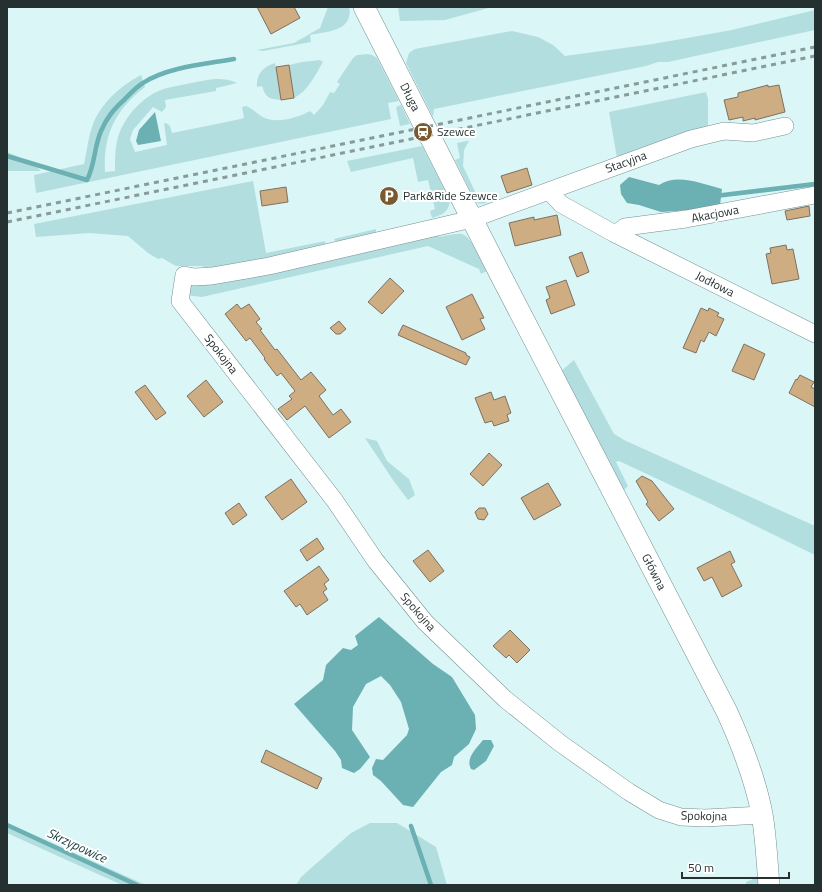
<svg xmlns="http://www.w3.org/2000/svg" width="822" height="892" viewBox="0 0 822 892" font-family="'Titillium Web',sans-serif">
<rect width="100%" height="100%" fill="#daf6f7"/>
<path fill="#b3dedf" d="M328 7H349C350 11 350 13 349 17 345 32 323 32 310 35L311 42 263 51 257 50 294 43 320 28Z
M398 7H492L445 20 400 21Z
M815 10V30L668 62H658L646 66 434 109 433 117 406 63 409 53 415 49 512 31 538 37 553 45 565 56 653 44 732 30Z
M368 54 372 55 377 58 399 101 388 103 391 119 36 193 34 175 84 164C87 151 88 139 92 127 100 104 120 86 141 75L145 87C115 110 103 135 105 172L115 171C115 159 115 148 118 137 125 115 145 94 167 88 175 86 183 85 191 83 209 80 220 76 237 83L216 88V91L165 100 166 107 162 112 153 107 133 130 130 139 135 152 167 145 164 123H166L170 126 172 133 236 120 244 118 242 107 246 106C252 108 256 113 261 116 275 125 297 118 310 111L314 115 323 105 330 92 334 93 340 84 337 82 353 58 357 55Z
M320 60 323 62C315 75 308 91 294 98L289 65 302 62Z
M275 63 276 67 281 100C269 99 266 98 262 86L257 87C256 74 263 67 275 63Z
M706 92 708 99V128L617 158 609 112Z
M401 105 410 124 400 126 396 107Z
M467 141H469L464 150 463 166 478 198 487 203 480 204 476 202 455 160 460 158 457 143Z
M422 146 450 200C449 212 442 215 432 218L430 211 435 209 428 180 418 182 413 158 351 172 347 161Z
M7 152 33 163 41 171H7Z
M253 181 266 253 325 241 326 249 212 270 202 266H176L162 258 158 259 148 253 128 236 89 233 36 237 34 224Z
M376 229V233L339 245 334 239Z
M438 234 439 237C446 236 455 233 462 234 472 237 482 262 487 271L481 274 479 269 428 246 202 297 185 295 187 280Z
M574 360 614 434 626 441 815 526V555L711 504 619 461 616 462 628 486 623 491 560 372Z
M365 438 377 441 387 461 409 479 415 495 408 500 393 480Z
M7 823 146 885H122L7 833Z
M370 823H397L436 847 447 885H296L301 877 351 833Z
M758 877 760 885H746V882Z"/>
<path fill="#6bb0b2" d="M155 112 161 141 138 145 136 141 139 130Z
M629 177 659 185C677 173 702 184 722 189L720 205 692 210 661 212 639 205 627 203 621 194 620 185Z
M379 617 433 664 452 677 475 715 476 729 469 744 454 757 452 765 441 772 413 807 403 805 381 781 373 775 372 768 376 759 383 760 407 735 409 729 401 702 390 685 381 676 366 684 353 707 352 730 370 757 360 769 354 773 342 768 341 760 335 751 294 704 323 680 326 665 343 648 351 650 358 645 355 636Z
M483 740H491L494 746 486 761 474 770 471 769C465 758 477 748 483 740Z"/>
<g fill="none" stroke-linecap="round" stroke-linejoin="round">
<path stroke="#6bb0b2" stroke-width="4.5" d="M7 156 87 180C95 165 94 147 101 131 107 117 114 109 125 99 130 94 136 87 143 83 167 67 206 64 234 59
M715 196 815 184
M7 825 137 885
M411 826 431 885"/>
</g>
<path fill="#cfad82" stroke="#7e7060" d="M257 7H294L300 18 271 34Z
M289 65 294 98 281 100 276 67Z
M768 85V87L779 85 785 112 755 120V118L743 121V117L729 120 724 100 738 97V93Z
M527 168 532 185 507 193 501 176Z
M286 187 288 202 262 206 260 191Z
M809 206 810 216 787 220 785 211Z
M557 215 561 235 515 246 509 223 534 217V220Z
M786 245 787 250 793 249 799 279 772 284 766 254 771 253 770 248Z
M582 252 589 272 577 277 569 257Z
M390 278 404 291 382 314 368 302Z
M566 280 575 305 551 314 546 300 550 298 546 287Z
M472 294 484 318 480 319 485 329 462 340 446 307Z
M237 304 241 309 249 304 260 319 256 322 262 329 260 330 275 350 277 349 301 380 311 372 326 390 319 396 333 415 341 409 351 422 329 438 305 406 287 420 278 409 292 399 289 396 295 391 281 373 277 376 264 359 265 358 250 338 246 341 225 314Z
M701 308 708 311 709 308 719 313 717 316 724 319 716 336 709 332 704 342 701 340 696 353 683 348Z
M339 321 346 329 340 334H336L330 328Z
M403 325 466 353V355L470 357 466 365 398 335Z
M744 344 765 354 754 380 732 371Z
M800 375 814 382 811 387 815 389V407L789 393 796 379 797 380Z
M206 380 223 402 204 417 187 396Z
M145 385 166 413 156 420 135 392Z
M491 392 494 400 505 396 511 413 507 415 509 421 494 426 492 421 485 423 475 398Z
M489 453 502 465 483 486 470 474Z
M642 476 652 481 674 509 659 521 646 504 648 502 636 481Z
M291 479 307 502 282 520 265 497Z
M548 483 561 505 534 520 521 498Z
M239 503 247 515 233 525 225 513Z
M479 508H485L488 514 484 520 478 519 475 512Z
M317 538 324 549 307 561 300 550Z
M428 550 444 571 430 582 413 561Z
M730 551 735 562 731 564 742 586 722 597 712 577 704 581 697 568Z
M319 566 329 580 324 584 327 589 323 592 328 600 307 615 300 604 296 607 284 591Z
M510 630 530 650 517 663 509 655 506 658 493 646Z
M266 750 322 778 317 789 261 762Z"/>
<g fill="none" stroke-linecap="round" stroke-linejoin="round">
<g stroke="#769091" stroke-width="18">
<path id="minor" d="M549 191 561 204 615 234 815 334
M615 234 625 227 686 219 815 195
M762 815 705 818 681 817 659 810 629 792 560 743 505 699 425 622 375 560 335 501 180 301 184 275 194 277 212 276 269 266 472 219 691 139 724 131 753 133 785 126"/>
</g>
<g stroke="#769091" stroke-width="22">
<path id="tertiary" d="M364 7 499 272 727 712C742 745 755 778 762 814 766 837 767 862 769 885"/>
</g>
<use href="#minor" stroke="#fff" stroke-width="17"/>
<use href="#tertiary" stroke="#fff" stroke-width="21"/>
<path stroke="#879b9c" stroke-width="3" stroke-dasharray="5 5" stroke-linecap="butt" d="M7 213 815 47
M7 222 815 56"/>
</g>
<defs>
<g id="station-disc" transform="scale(1)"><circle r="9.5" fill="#79592f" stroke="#fff"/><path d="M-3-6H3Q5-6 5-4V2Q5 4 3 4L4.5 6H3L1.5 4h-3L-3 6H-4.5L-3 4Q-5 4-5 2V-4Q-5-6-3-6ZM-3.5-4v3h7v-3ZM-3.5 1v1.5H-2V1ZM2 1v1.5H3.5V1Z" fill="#fff"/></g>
<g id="parking-disc" transform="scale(1)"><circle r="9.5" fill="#79592f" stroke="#fff"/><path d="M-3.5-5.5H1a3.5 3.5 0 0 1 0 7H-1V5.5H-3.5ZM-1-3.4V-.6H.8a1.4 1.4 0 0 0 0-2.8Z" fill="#fff"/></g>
</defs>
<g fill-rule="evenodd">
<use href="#station-disc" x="423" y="132"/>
<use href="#parking-disc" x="389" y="196"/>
</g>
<g text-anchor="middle" stroke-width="4" stroke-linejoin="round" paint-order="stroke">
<g font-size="12" fill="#253030" stroke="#fff">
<text transform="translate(410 97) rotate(63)" y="4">Długa</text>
<text transform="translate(626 162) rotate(-20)" y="4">Stacyjna</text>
<text transform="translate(715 214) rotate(-11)" y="4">Akacjowa</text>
<text transform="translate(715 284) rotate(27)" y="4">Jodłowa</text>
<text transform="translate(221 354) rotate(52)" y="4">Spokojna</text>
<text transform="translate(654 572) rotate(63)" y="4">Główna</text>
<text transform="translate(418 612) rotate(49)" y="4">Spokojna</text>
<text transform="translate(704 816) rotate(1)" y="4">Spokojna</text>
</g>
<g font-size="12" fill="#253030" stroke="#fff" text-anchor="start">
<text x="437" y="136">Szewce</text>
<text x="403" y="200">Park&amp;Ride Szewce</text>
</g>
<g font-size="13" font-style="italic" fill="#153839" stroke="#fff">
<text transform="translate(77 845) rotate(25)" y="5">Skrzypowice</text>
</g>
</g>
<rect width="822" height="892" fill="none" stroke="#253030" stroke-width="16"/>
<path d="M682 872v6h107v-6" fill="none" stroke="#253030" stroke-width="2"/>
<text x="688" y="872" font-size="12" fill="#253030" stroke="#ffffff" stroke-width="3" paint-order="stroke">50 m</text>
</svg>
